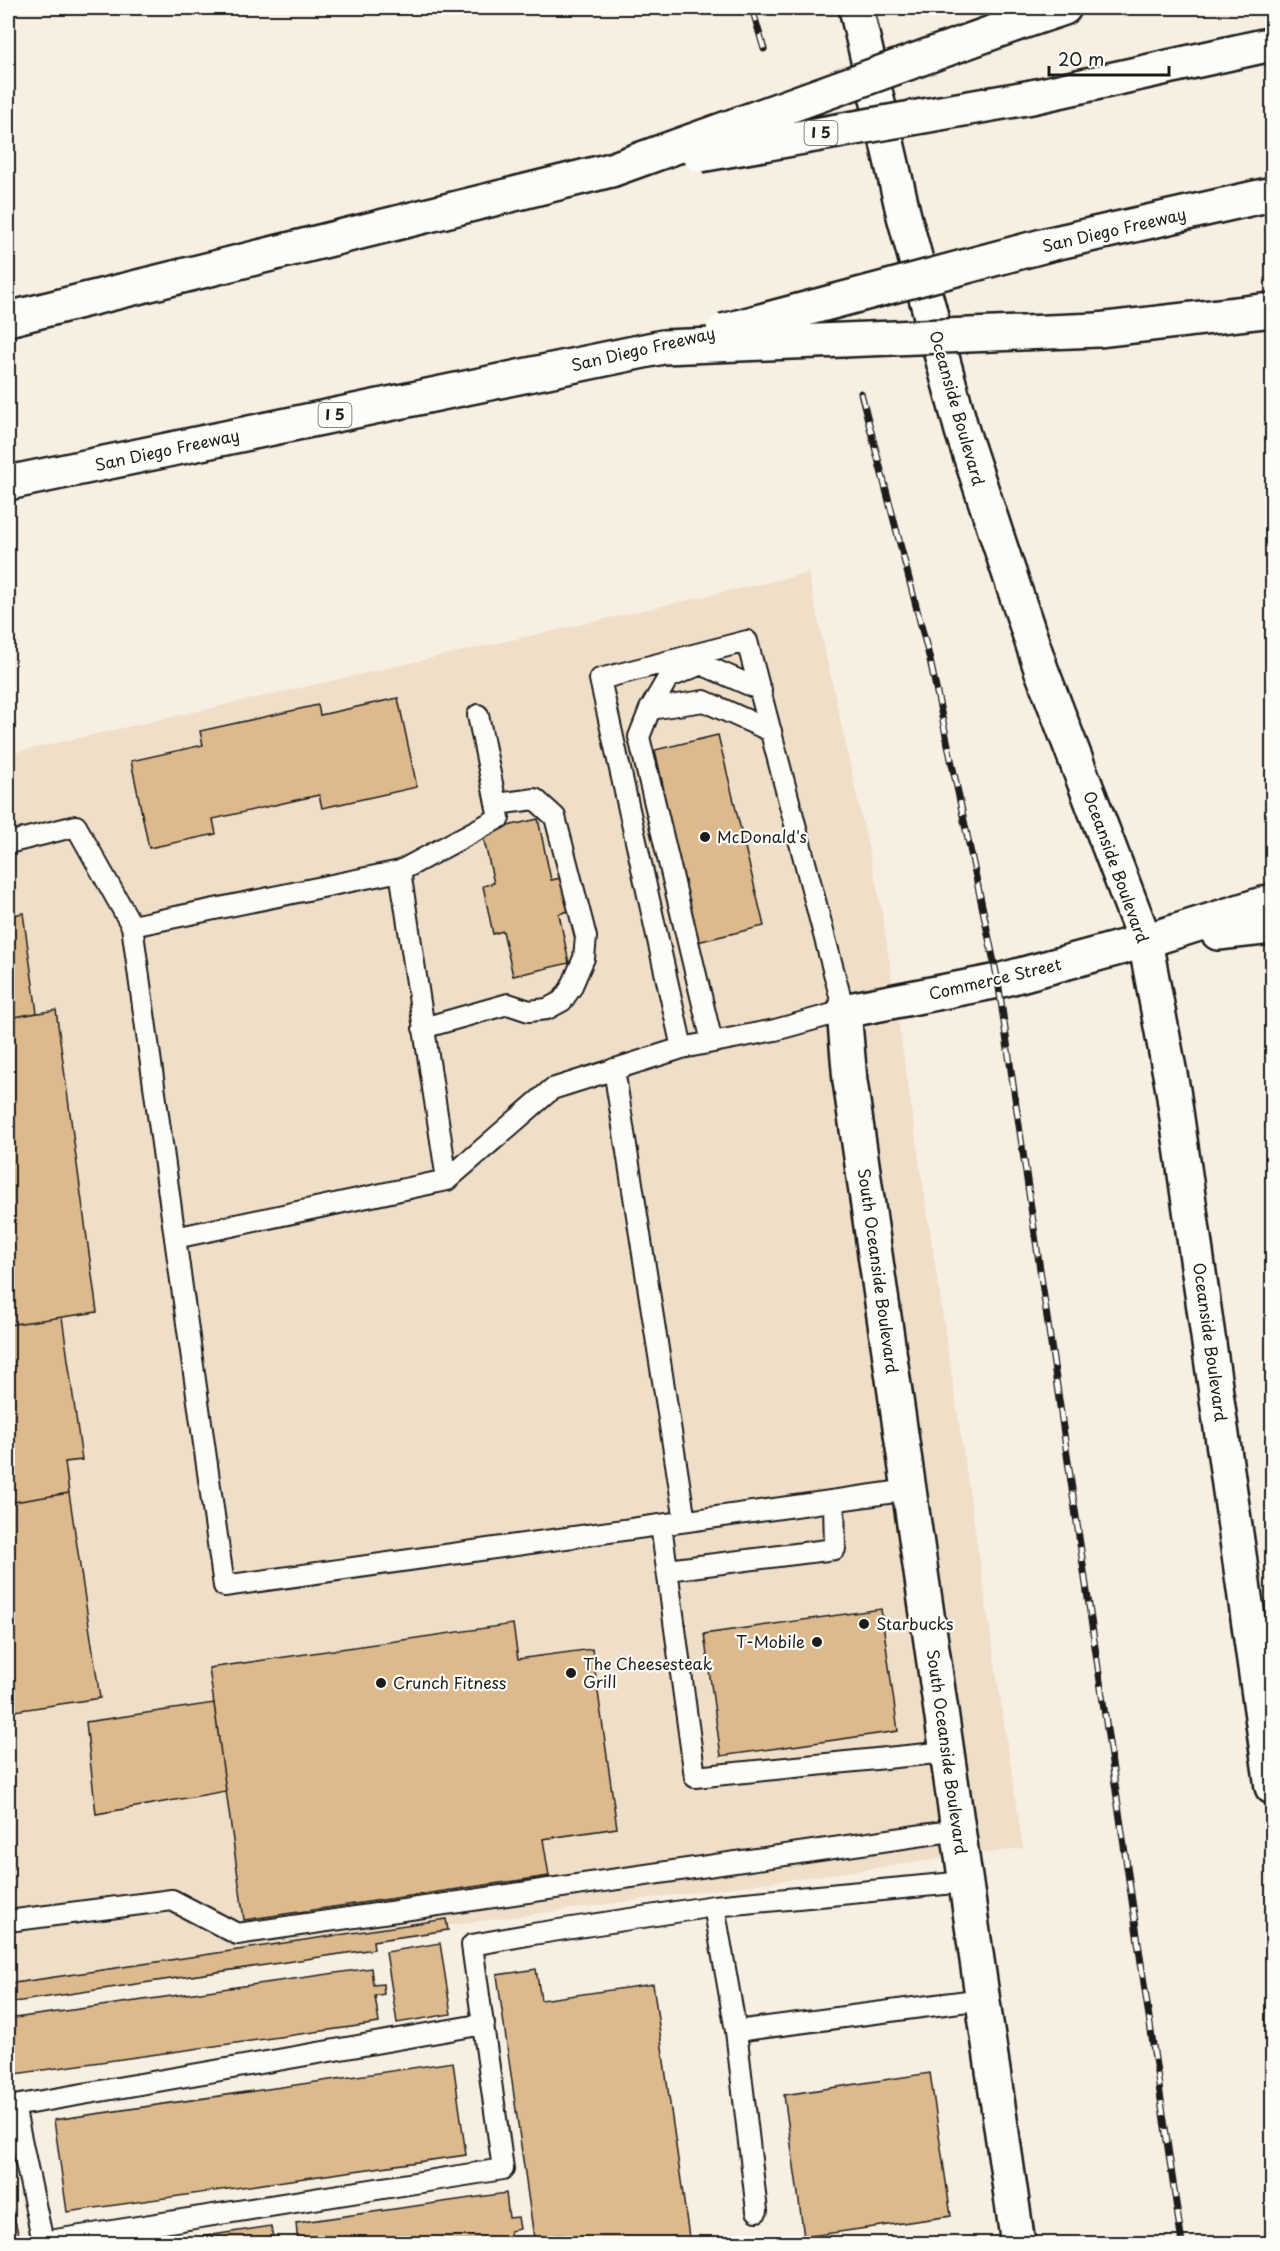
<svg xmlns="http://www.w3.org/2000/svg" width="1280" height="2251" viewBox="0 0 1280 2251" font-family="'Playpen Sans',sans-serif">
<rect width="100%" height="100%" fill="#f7efe2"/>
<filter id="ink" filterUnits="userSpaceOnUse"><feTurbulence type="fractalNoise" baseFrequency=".0167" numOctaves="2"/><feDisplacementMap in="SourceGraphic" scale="12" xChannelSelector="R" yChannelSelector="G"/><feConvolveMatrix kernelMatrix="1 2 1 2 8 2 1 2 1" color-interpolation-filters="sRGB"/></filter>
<g filter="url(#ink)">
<path fill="#efdfc9" d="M808 573 881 906 1023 1848 8 1985V754Z"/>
<path fill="#ddb98e" stroke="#1c1c1c" stroke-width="1.5" d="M398 698 417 787 322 808 319 795 213 819 216 834 149 848 131 761 203 745 200 731 318 705 320 715Z
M718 735 764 926 697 942 655 791 664 790 655 750Z
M538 819 551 880 561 878 568 911 559 914 569 963 513 976 503 931 493 934 483 886 494 883 482 832Z
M23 913 37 1013 8 1018V916Z
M56 1010 97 1312 8 1325V1018Z
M62 1317 82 1460 65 1462 69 1493 8 1503V1325Z
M69 1493 100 1698 8 1712V1503Z
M881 1609 898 1731 721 1756 704 1634Z
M513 1624 518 1659 592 1649 617 1828 543 1839 549 1876 244 1920 209 1668Z
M214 1703 226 1791 96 1814 86 1722Z
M446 1919 448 1930 373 1941 374 1949 8 2003V1984Z
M440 1943 451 2014 397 2023 386 1952Z
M371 1968 373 1985 383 1984 384 1994 375 1996 379 2023 8 2075V2019Z
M536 1969 541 2000 653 1984 690 2244 562 2243 561 2235 534 2238 497 1975Z
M453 2062 466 2155 67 2212 54 2120Z
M930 2073 951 2216 804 2237 784 2095Z
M506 2193 509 2218 518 2217 520 2229 510 2231 511 2240 487 2244H298L296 2223Z
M8 2194 21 2244H8Z
M271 2226 274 2244H154Z"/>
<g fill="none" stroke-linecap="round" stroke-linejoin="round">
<g stroke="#1c1c1c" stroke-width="24">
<path id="lane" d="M650 709 668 678 701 664 761 690
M8 843 76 826 132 926
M400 871 499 818 478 715
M423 1028 508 1004 529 1011 547 1009 562 1001 571 988 584 958 586 937 555 817 535 799 497 804
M712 1042 639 737 650 709 704 701 771 731
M682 1048 600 679 747 641 844 1011 775 1030 682 1048 552 1089 447 1180 175 1238 224 1586 909 1490
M614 1069 685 1521
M175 1238 132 926 400 871 447 1180
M661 1525 695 1777 947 1752
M667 1570 835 1549 834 1501
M8 1921 172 1900 237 1934 958 1830
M484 2024 14 2106 43 2242 503 2169 472 1945 533 1934 714 1906
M736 2031 714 1906 965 1882
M757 2211 736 2031 983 1999"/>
</g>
<g stroke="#1c1c1c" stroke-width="38">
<path id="secondary" d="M1018 2244 850 1081 844 1011 998 981 1145 941"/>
</g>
<g stroke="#1c1c1c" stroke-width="38">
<path id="primary" d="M856 8 904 216 962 431 1041 669 1145 941 1173 1090 1272 1787"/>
</g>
<g stroke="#1c1c1c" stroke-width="38">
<path id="highway" d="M1019 23 1064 8
M1032 97 1272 44
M1050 244 1272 194
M8 319 611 170
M1098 330 1272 310
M8 483 663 347
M1218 933 1272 927
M1145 941 1272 901"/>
</g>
<use href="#lane" stroke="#fdfcf7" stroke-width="20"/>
<use href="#secondary" stroke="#fdfcf7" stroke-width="33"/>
<use href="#primary" stroke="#fdfcf7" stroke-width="33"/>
<use href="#highway" stroke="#fdfcf7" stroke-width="33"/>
<g stroke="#1c1c1c" stroke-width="7">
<path id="rail" d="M752 8 764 49
M861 393 930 660 998 981 1182 2244"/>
</g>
<use href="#rail" stroke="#fdfcf7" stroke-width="4.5" stroke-dasharray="14" stroke-linecap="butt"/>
<g stroke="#1c1c1c" stroke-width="38" stroke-linecap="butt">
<path id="highway-bridge" d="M700 155 1032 97
M611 170 1019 23
M723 331 1050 244
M663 347 1098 330"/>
</g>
<use href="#highway-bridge" stroke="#fdfcf7" stroke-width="33"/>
</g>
</g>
<g fill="#1c1c1c" stroke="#fdfcf7" stroke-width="2">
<circle cx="705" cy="837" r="6"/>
<circle cx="864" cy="1624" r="6"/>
<circle cx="817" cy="1642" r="6"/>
<circle cx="571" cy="1673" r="6"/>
<circle cx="381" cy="1683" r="6"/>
</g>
<g text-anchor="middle" stroke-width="4.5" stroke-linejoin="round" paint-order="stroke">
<g fill="#fdfcf7" stroke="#605f5e" stroke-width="1.5">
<rect x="804.5" y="121" width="33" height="24" rx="4.5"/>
<rect x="318.5" y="403" width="33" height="24" rx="4.5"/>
</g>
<g font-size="15" font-weight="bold" fill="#1c1c1c">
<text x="821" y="138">I 5</text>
<text x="335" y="420">I 5</text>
</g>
<g font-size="16" fill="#1c1c1c" stroke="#fdfcf7">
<text transform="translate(1114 230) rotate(-13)" y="6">San Diego Freeway</text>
<text transform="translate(643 349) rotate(-13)" y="6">San Diego Freeway</text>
<text transform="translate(957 408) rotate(74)" y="6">Oceanside Boulevard</text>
<text transform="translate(167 450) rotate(-12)" y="6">San Diego Freeway</text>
<text transform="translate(1116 867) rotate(70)" y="6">Oceanside Boulevard</text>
<text transform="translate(995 979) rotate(-13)" y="6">Commerce Street</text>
<text transform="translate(878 1271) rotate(82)" y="6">South Oceanside Boulevard</text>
<text transform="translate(1210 1342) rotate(82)" y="6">Oceanside Boulevard</text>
<text transform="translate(947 1752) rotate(82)" y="6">South Oceanside Boulevard</text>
</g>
<g font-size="16" fill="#1c1c1c" stroke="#fdfcf7" text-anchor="start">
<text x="717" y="843">McDonald's</text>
<text x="876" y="1630">Starbucks</text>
<text x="805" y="1648" text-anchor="end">T-Mobile</text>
<text x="583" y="1670">The Cheesesteak<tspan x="583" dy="18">Grill</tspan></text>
<text x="393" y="1689">Crunch Fitness</text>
</g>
</g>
<rect width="1280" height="2251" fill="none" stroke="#fdfcf7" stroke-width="30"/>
<rect x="15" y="15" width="1250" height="2221" fill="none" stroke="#1c1c1c" stroke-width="2" filter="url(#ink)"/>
<path d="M1049 66v9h120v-9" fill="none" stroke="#1c1c1c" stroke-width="3"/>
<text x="1058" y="66" font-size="18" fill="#1c1c1c" stroke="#fdfcf7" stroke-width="4.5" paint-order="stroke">20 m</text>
</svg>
